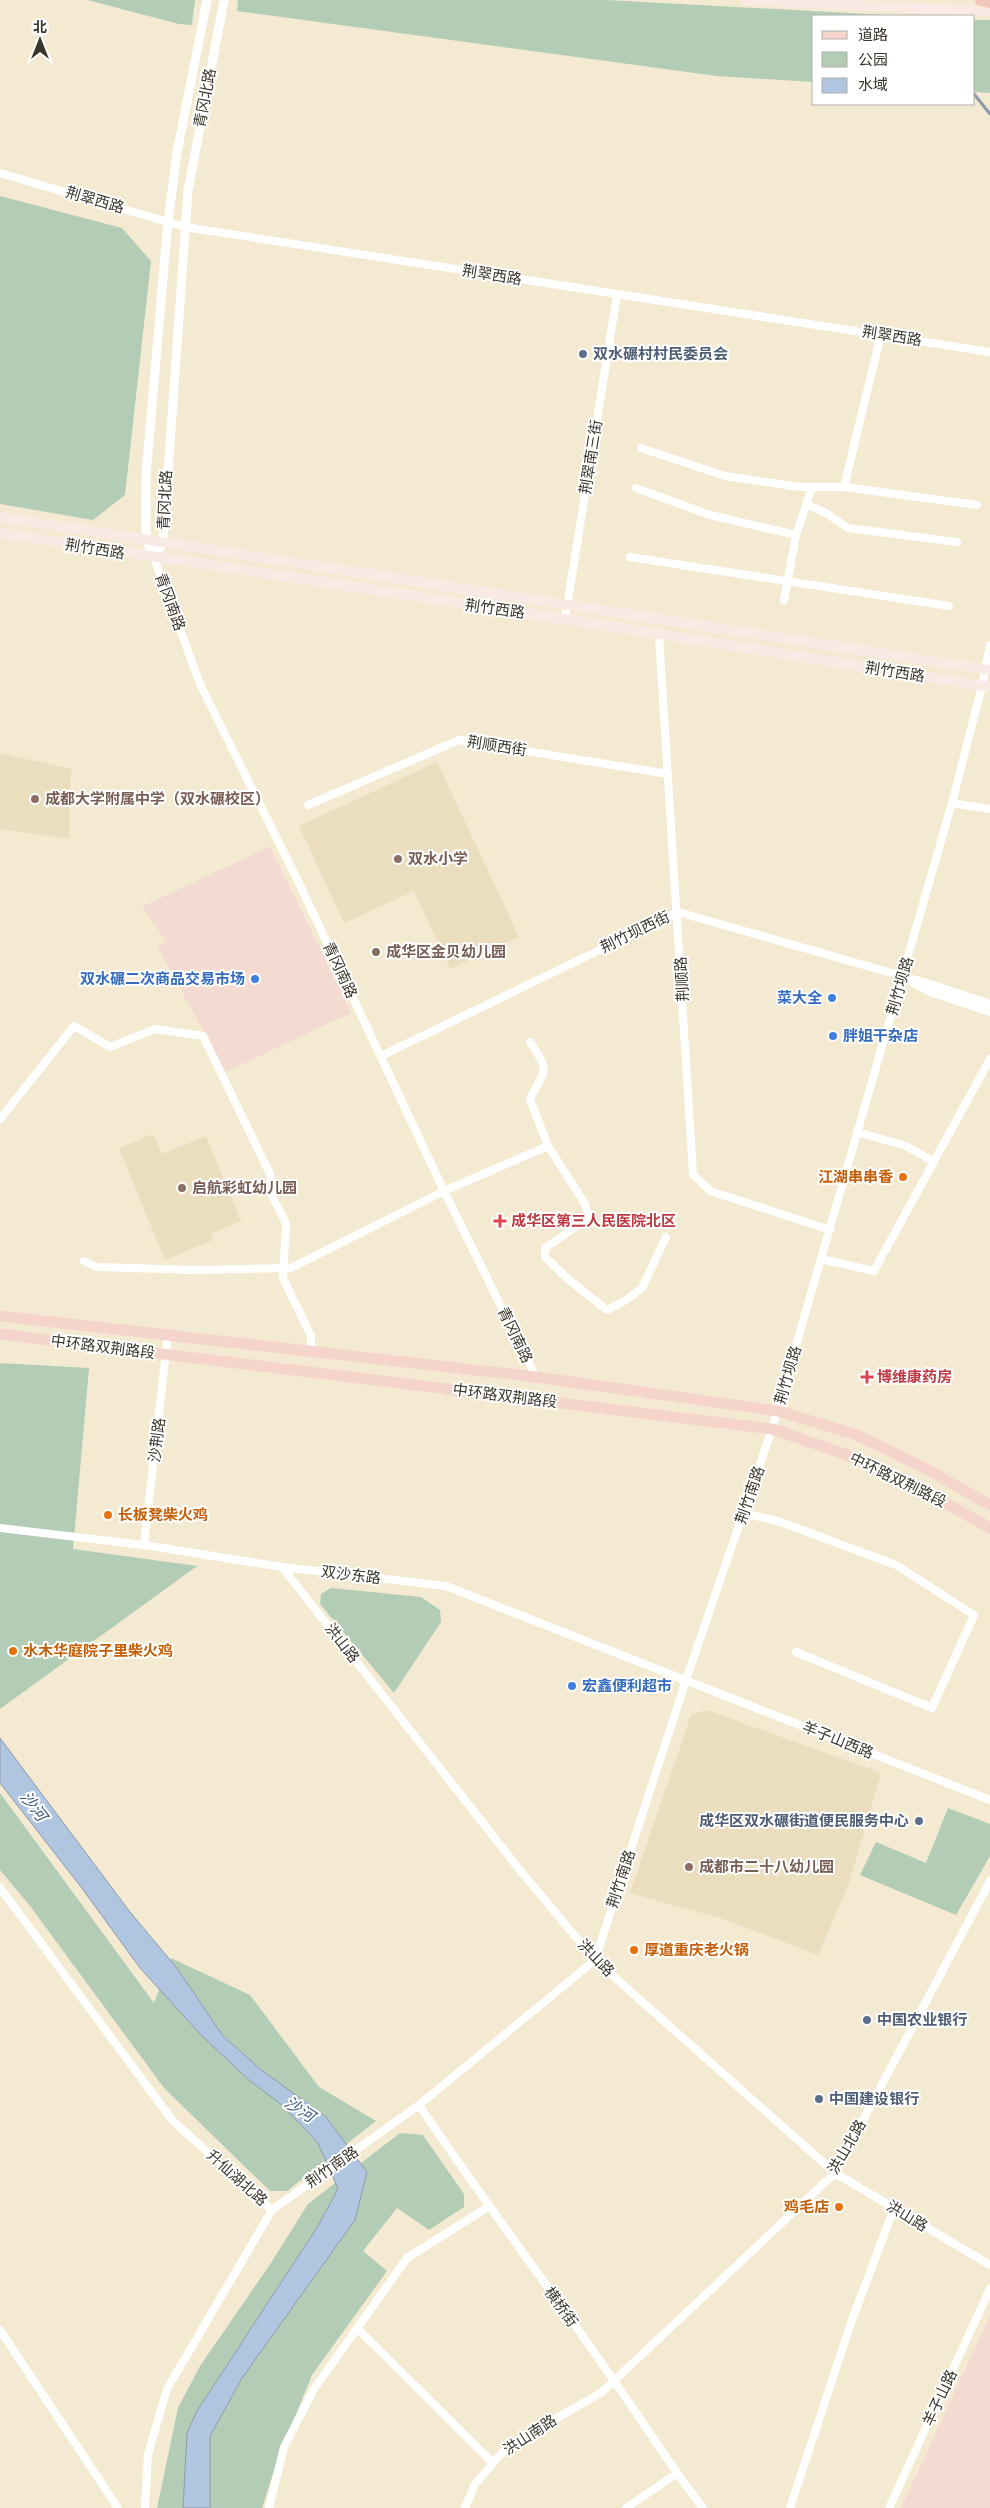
<svg xmlns="http://www.w3.org/2000/svg" width="990" height="2508" viewBox="0 0 990 2508" font-family="Overpass,'Noto Sans SC',sans-serif">
<rect width="100%" height="100%" fill="#f3ead1"/>
<path fill="#f3dbd2" d="M270 846 351 1013 226 1072 157 946 167 942 142 907Z
M990 2315V2508H901Z"/>
<path fill="#ebdebf" d="M0 753 71 769 69 839 0 829Z
M437 762 519 937 450 969 414 891 344 923 299 826Z
M153 1134 162 1154 206 1136 241 1221 210 1234 213 1240 165 1260 119 1148Z
M707 1710 881 1773 849 1883 818 1955 720 1918 630 1893 691 1715Z"/>
<path fill="#b3ccb5" d="M87 0H195L192 25 179 24Z
M238 0H606L905 16H814V82L717 76 237 11Z
M974 20H990V93L974 92Z
M0 196 122 228 151 261 125 495 93 520 0 504Z
M0 1363 89 1368 73 1549 197 1566 0 1709Z
M331 1588 421 1597 440 1610 441 1622 394 1693 320 1604 321 1594Z
M0 1793 154 2003 171 1958 250 1995 319 2087 376 2121 287 2191H270L164 2088 30 1906 0 1870Z
M948 1808 990 1824V1856L956 1915 860 1875 876 1842 926 1863Z
M400 2133 423 2135 464 2194V2207L429 2230 397 2208 363 2251 387 2271 312 2375 278 2458 262 2508H157L178 2408 200 2366 269 2266 308 2204Z"/>
<path fill="#b0c5e0" stroke="#8d9aaa" d="M0 1738 130 1912 176 1967 223 2036 260 2069 326 2117 367 2172 355 2220 242 2378 210 2436V2508H183L187 2433 197 2411 318 2226 338 2189 318 2143 282 2105 249 2080 202 2036 140 1968 81 1887 0 1783Z"/>
<g fill="none" stroke-linecap="round" stroke-linejoin="round">
<path stroke="#8d9aaa" stroke-width="3" d="M974 94 990 114"/>
<path stroke="#fff" stroke-width="8" d="M0 173 185 227 990 352
M881 334 844 487 977 505
M641 448 725 476 799 487H844
M636 488 710 515 796 535 812 487
M806 504 826 513 848 528 957 542
M630 557 949 606
M154 558 200 684 298 881 444 1191 536 1377
M784 600 796 535
M565 619 617 295
M659 636 693 1174 710 1191 830 1230
M952 803 990 809
M308 805 459 740 668 774
M913 983 930 992 990 1012
M530 1042C551 1073 545 1068 530 1099L548 1146 585 1204 589 1218 545 1248V1257L569 1280 607 1310 626 1300 642 1288 666 1237
M381 1056 678 912 930 984 990 1004
M0 1119 74 1026 110 1047 155 1029 203 1036 270 1174 272 1196 286 1223 283 1278 311 1336V1352
M857 1132 906 1146 934 1162
M821 1259 874 1271 990 1059
M84 1261 96 1267 196 1270 291 1268 444 1191 548 1146
M743 1513 778 1521 896 1565 974 1615 932 1708 796 1652
M0 1528 144 1545 282 1567 446 1586 990 1800
M144 1545 168 1334
M282 1567 519 1869 595 1960 835 2173 990 2265
M0 1888 173 2121 272 2210
M419 2105C482 2199 550 2288 614 2381 644 2423 671 2467 703 2508
M357 2328 493 2463
M0 2330 118 2508
M145 2508 148 2454 167 2389 272 2210 419 2105 595 1960 686 1680 772 1429 952 803 982 686 990 645
M269 2508 284 2447 314 2389 407 2258 488 2207
M465 2508 475 2484 507 2447 602 2392 835 2173 990 1881
M626 2508 676 2474
M790 2508 851 2323 894 2208
M889 2508 990 2289"/>
<path stroke="#fff" stroke-width="9" d="M154 558 163 542 188 191 224 0
M154 558 146 539V475L168 221 177 153 207 0"/>
<path stroke="#faeae5" stroke-width="10" d="M745 0 990 12
M0 517 990 670
M0 533 565 619 990 687"/>
<path stroke="#f5d4cb" stroke-width="11" d="M0 1316 536 1377 778 1411 854 1434 921 1466 990 1505
M0 1334 772 1429 845 1454 931 1495 990 1528"/>
<path stroke="#f2c6ba" stroke-width="12" d="M981 0 990 2"/>
</g>
<g fill="#5c6f8a" stroke="#fff" stroke-width="2">
<circle cx="583" cy="354" r="5"/>
<circle cx="919" cy="1821" r="5"/>
<circle cx="867" cy="2020" r="5"/>
<circle cx="819" cy="2099" r="5"/>
</g>
<g fill="#8d6e63" stroke="#fff" stroke-width="2">
<circle cx="35" cy="799" r="5"/>
<circle cx="398" cy="859" r="5"/>
<circle cx="376" cy="952" r="5"/>
<circle cx="182" cy="1188" r="5"/>
<circle cx="689" cy="1867" r="5"/>
</g>
<g fill="#3f7fe0" stroke="#fff" stroke-width="2">
<circle cx="255" cy="979" r="5"/>
<circle cx="832" cy="998" r="5"/>
<circle cx="833" cy="1036" r="5"/>
<circle cx="572" cy="1686" r="5"/>
</g>
<g fill="#e8710a" stroke="#fff" stroke-width="2">
<circle cx="903" cy="1177" r="5"/>
<circle cx="108" cy="1515" r="5"/>
<circle cx="13" cy="1651" r="5"/>
<circle cx="634" cy="1950" r="5"/>
<circle cx="839" cy="2207" r="5"/>
</g>
<g fill="#e0444e" stroke="#fff" stroke-width="2">
<path d="M497.5 1213.5h5v5h5v5h-5v5h-5v-5h-5v-5h5z"/>
<path d="M864.5 1369.5h5v5h5v5h-5v5h-5v-5h-5v-5h5z"/>
</g>
<g text-anchor="middle" stroke-width="4" stroke-linejoin="round" paint-order="stroke">
<g font-size="15" fill="#3a362c" stroke="#fff">
<text transform="translate(205 98) rotate(-79)" y="5">青冈北路</text>
<text transform="translate(95 200) rotate(16)" y="5">荆翠西路</text>
<text transform="translate(492 275) rotate(9)" y="5">荆翠西路</text>
<text transform="translate(892 336) rotate(9)" y="5">荆翠西路</text>
<text transform="translate(591 457) rotate(-81)" y="5">荆翠南三街</text>
<text transform="translate(165 500) rotate(-87)" y="5">青冈北路</text>
<text transform="translate(95 549) rotate(9)" y="5">荆竹西路</text>
<text transform="translate(170 602) rotate(70)" y="5">青冈南路</text>
<text transform="translate(495 609) rotate(8)" y="5">荆竹西路</text>
<text transform="translate(895 672) rotate(9)" y="5">荆竹西路</text>
<text transform="translate(497 746) rotate(9)" y="5">荆顺西街</text>
<text transform="translate(635 932) rotate(-26)" y="5">荆竹坝西街</text>
<text transform="translate(340 970) rotate(65)" y="5">青冈南路</text>
<text transform="translate(682 979) rotate(-93)" y="5">荆顺路</text>
<text transform="translate(900 986) rotate(-74)" y="5">荆竹坝路</text>
<text transform="translate(515 1335) rotate(64)" y="5">青冈南路</text>
<text transform="translate(103 1347) rotate(7)" y="5">中环路双荆路段</text>
<text transform="translate(788 1375) rotate(-74)" y="5">荆竹坝路</text>
<text transform="translate(505 1396) rotate(7)" y="5">中环路双荆路段</text>
<text transform="translate(157 1440) rotate(-83)" y="5">沙荆路</text>
<text transform="translate(898 1480) rotate(26)" y="5">中环路双荆路段</text>
<text transform="translate(750 1495) rotate(-71)" y="5">荆竹南路</text>
<text transform="translate(351 1575) rotate(7)" y="5">双沙东路</text>
<text transform="translate(342 1643) rotate(52)" y="5">洪山路</text>
<text transform="translate(838 1740) rotate(22)" y="5">羊子山西路</text>
<text transform="translate(621 1879) rotate(-72)" y="5">荆竹南路</text>
<text transform="translate(596 1958) rotate(46)" y="5">洪山路</text>
<text transform="translate(847 2147) rotate(-60)" y="5">洪山北路</text>
<text transform="translate(332 2167) rotate(-35)" y="5">荆竹南路</text>
<text transform="translate(237 2178) rotate(42)" y="5">升仙湖北路</text>
<text transform="translate(907 2216) rotate(31)" y="5">洪山路</text>
<text transform="translate(561 2307) rotate(54)" y="5">横桥街</text>
<text transform="translate(940 2398) rotate(-65)" y="5">羊子山路</text>
<text transform="translate(530 2435) rotate(-33)" y="5">洪山南路</text>
</g>
<g font-size="15" font-weight="bold" fill="#4e5e75" stroke="#fff" text-anchor="start">
<text x="593" y="359">双水碾村村民委员会</text>
<text x="909" y="1826" text-anchor="end">成华区双水碾街道便民服务中心</text>
<text x="877" y="2025">中国农业银行</text>
<text x="829" y="2104">中国建设银行</text>
</g>
<g font-size="15" font-weight="bold" fill="#785e54" stroke="#fff" text-anchor="start">
<text x="45" y="804">成都大学附属中学（双水碾校区）</text>
<text x="408" y="864">双水小学</text>
<text x="386" y="957">成华区金贝幼儿园</text>
<text x="192" y="1193">启航彩虹幼儿园</text>
<text x="699" y="1872">成都市二十八幼儿园</text>
</g>
<g font-size="15" font-weight="bold" fill="#366cbe" stroke="#fff" text-anchor="end">
<text x="245" y="984">双水碾二次商品交易市场</text>
<text x="822" y="1003">菜大全</text>
<text x="843" y="1041" text-anchor="start">胖姐干杂店</text>
<text x="582" y="1691" text-anchor="start">宏鑫便利超市</text>
</g>
<g font-size="15" font-weight="bold" fill="#c56008" stroke="#fff" text-anchor="start">
<text x="893" y="1182" text-anchor="end">江湖串串香</text>
<text x="118" y="1520">长板凳柴火鸡</text>
<text x="23" y="1656">水木华庭·院子里柴火鸡</text>
<text x="644" y="1955">厚道重庆老火锅</text>
<text x="829" y="2212" text-anchor="end">鸡毛店</text>
</g>
<g font-size="15" font-weight="bold" fill="#be3a42" stroke="#fff" text-anchor="start">
<text x="511" y="1226">成华区第三人民医院北区</text>
<text x="877" y="1382">博维康药房</text>
</g>
<g font-size="16" font-style="italic" fill="#3a5981" stroke="#fff">
<text transform="translate(34 1806) rotate(53)" y="6">沙河</text>
<text transform="translate(300 2109) rotate(33)" y="6">沙河</text>
</g>
</g>
<rect x="812" y="15" width="162" height="90" fill="#ffffff" stroke="#b0afab"/>
<rect x="822" y="31" width="25" height="8" fill="#f5d4cb" stroke="#b0afab"/>
<text x="858" y="40" font-size="15" fill="#3a362c">道路</text>
<rect x="822" y="52" width="25" height="15" fill="#b3ccb5" stroke="#b0afab"/>
<text x="858" y="65" font-size="15" fill="#3a362c">公园</text>
<rect x="822" y="78" width="25" height="15" fill="#b0c5e0" stroke="#b0afab"/>
<text x="858" y="90" font-size="15" fill="#3a362c">水域</text>
<g transform="translate(40 40)" stroke="#ffffff" stroke-width="4" paint-order="stroke">
<path d="M0-4L9 19L0 12L-9 19Z" fill="#3a362c"/>
<text y="-8" font-size="14" font-weight="bold" text-anchor="middle" fill="#3a362c">北</text>
</g>
</svg>
